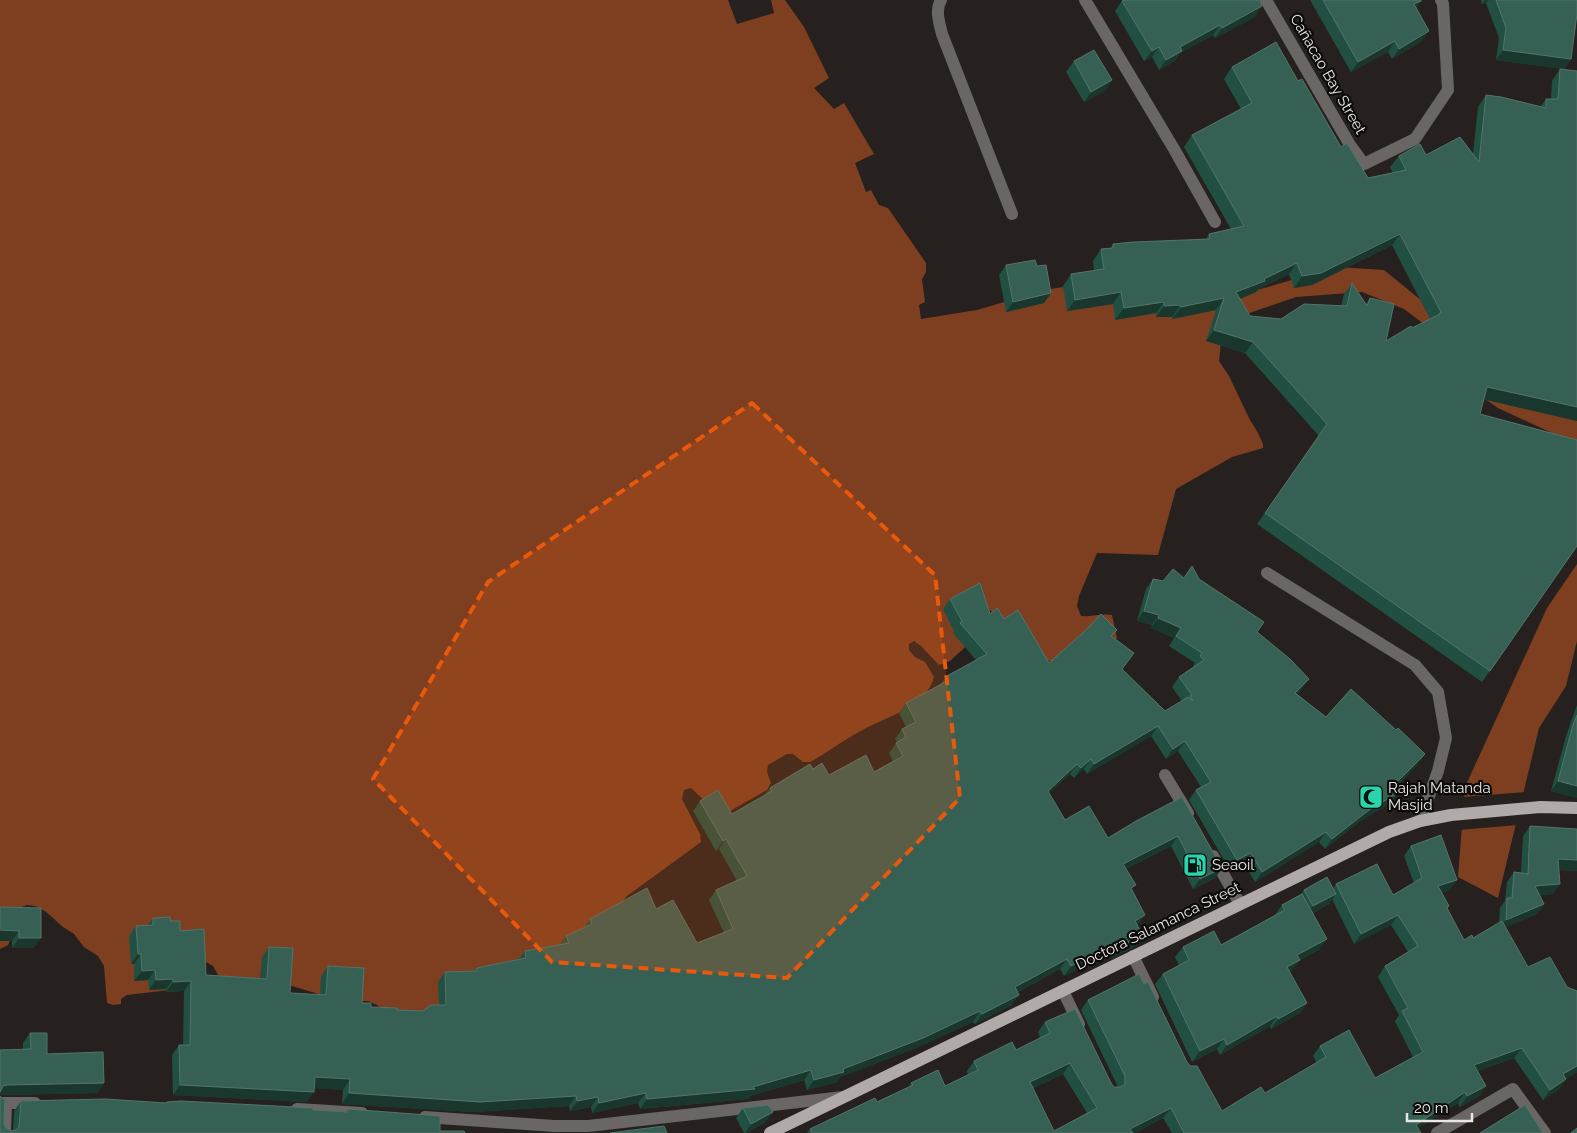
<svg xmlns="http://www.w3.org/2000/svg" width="1577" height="1133" viewBox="0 0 1577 1133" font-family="Raleway,sans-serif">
<rect width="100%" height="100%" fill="#26211f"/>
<path fill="#7e3f21" d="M0 0H728L737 24 774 13 771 0H785L804 27 829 78 814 88 834 109 844 103 874 154 855 163 866 192 871 190 879 205 888 208 926 263V272L922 279 925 302 919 305 921 319 977 310 1045 290 1063 287 1077 307 1088 308 1112 303 1215 302 1337 267 1384 270 1438 314 1577 419V457L1570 447 1550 432 1498 408 1472 390 1428 327 1404 309 1362 292 1296 297 1223 322 1219 361 1229 376 1250 420 1258 433 1263 444V448L1232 457 1176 489 1158 555 1097 553 1079 596 1077 606 1081 616C1092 617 1101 613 1112 615L1117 638 1111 643 1052 661H1040L1021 649 991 611 981 604 976 637 950 661 939 665 921 646 914 641 909 644V650L915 657 925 662 934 677C926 708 884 717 859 732 842 741 827 753 810 762H803L793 754H787L768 765 767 772 771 783 767 790 721 816 691 788 684 790 682 799 700 834 701 842 627 896 610 916 600 924 433 1011H384L377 1005 368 1001H346L328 997 279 982 225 981 218 975 213 966 206 962 200 963 195 987 127 995 121 999V1004L113 1005 107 1003 104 966 98 956 84 947 74 934 63 927 45 911 35 906 27 905 17 909 12 935 8 945 0 949Z
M1577 564V641L1566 686 1539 728 1498 898 1458 877 1465 787 1547 608Z"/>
<path fill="#26211f" d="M1526 792 1518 825 1459 830 1462 797Z"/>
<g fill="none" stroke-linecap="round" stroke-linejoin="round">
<path stroke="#696665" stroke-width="12" d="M941 0C935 10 939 22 942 34L1012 214
M1085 0 1174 149 1215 222
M1266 0 1350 145 1364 164 1415 139 1448 90 1443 4 1441 0
M1267 573 1415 665 1438 692 1446 738 1438 771 1420 821
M1165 775 1188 813
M1213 856 1240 904
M1133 956 1153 997
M1063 991 1079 1024
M0 1103H35
M297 1109 362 1113
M425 1117 554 1126H588L843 1097
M5 1133 6 1104
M1437 1133 1513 1089 1545 1133"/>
<path stroke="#b0aba8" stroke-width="12" d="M770 1133 1389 832 1420 821 1451 815 1540 807 1577 808"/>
</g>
<path fill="#215043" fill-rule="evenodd" d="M1310 0H1421L1416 8 1422 41 1392 59 1388 52 1351 72Z
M1481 0H1577L1571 59 1564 69 1496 60 1499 38 1486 3 1482 4Z
M1122 1 1255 17 1215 38 1213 35 1180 53 1175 61 1159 70 1152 57 1144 61 1115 11Z
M1074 61 1112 80 1105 91 1084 102 1066 72Z
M1232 67 1298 81 1341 147 1368 178 1393 173 1390 167 1399 156 1473 154 1478 107 1486 95 1540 107 1546 99H1551L1552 81 1560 69 1577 71V421L1483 399 1480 414 1577 546 1482 682 1257 524 1319 436 1245 353 1206 341 1216 310 1172 319V317H1156V313L1115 320 1113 304 1067 311 1063 286 1071 274 1094 270 1093 261 1101 249 1110 248 1113 244 1206 239 1209 234 1231 229 1184 147 1192 135 1241 109 1224 79ZM1392 245 1430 319 1386 341 1370 298 1366 304 1352 283 1344 294 1341 306 1281 319 1250 316 1240 299 1256 292 1259 289 1289 274 1294 288 1312 285Z
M1006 265 1037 266 1051 293 1044 303 1006 312 999 275Z
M1184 578 1199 579 1257 632 1302 689 1297 694 1326 717 1396 730 1425 754 1418 764 1394 789 1398 793 1391 803 1362 820 1325 849 1319 842 1255 882 1244 863 1230 870 1189 800 1196 790 1201 787 1178 751 1166 759 1151 736 1087 774 1084 769 1074 778 1070 774 1049 793 1065 820 1108 838 1182 797 1222 868 1215 878 1193 889 1171 846 1126 869 1132 890 1138 925 1137 926 1143 936 1136 946 1112 958 1111 955 1083 970 1081 967 1064 976 1060 969 1018 992 1012 1005 975 1024 973 1022 916 1048 840 1077 837 1082 807 1090 804 1080 750 1096 748 1099 640 1109 638 1103 592 1113 591 1107 570 1111 569 1106 473 1112 342 1104 343 1090 314 1088 307 1102 173 1095 172 1055 179 1045H183L184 991 166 992V989L149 990 148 980 134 981V964H131L129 936 136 926 148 925 153 918 170 921 180 931 206 975 260 979 262 957 269 947 290 993 320 995 321 976 328 966 362 1003 371 1007 397 1010 423 1011 439 1005 438 982 445 972 474 971 477 968 519 959 525 951 560 944 566 936 584 928 590 919 656 909 697 943 724 933 709 900 716 890 737 881 719 849 716 851 693 811 700 801 732 814 764 796 770 788 813 769 829 775 874 772 893 761 889 753 897 742 895 739 902 729 906 727 899 713 906 703 940 685 947 676 976 660 953 633 954 631 943 609 950 599 1004 619 1049 663 1112 637 1122 669 1165 711 1182 701 1172 687 1179 677 1194 667 1193 666 1195 663 1169 646 1174 638 1151 628 1152 625 1137 621 1146 589 1153 579 1163 581Z
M1577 705V798L1551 791 1566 736Z
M1530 826 1577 871 1559 870 1553 894 1539 895 1544 904 1537 914 1505 927 1528 967 1567 987 1577 991V1072L1566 1079 1559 1089 1543 1100 1514 1058 1478 1071 1486 1086 1479 1096 1460 1107 1458 1103 1418 1128 1421 1133H1172L1163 1118 1135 1133H807L810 1129 877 1102 909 1087 911 1083 945 1086 968 1075 967 1071 974 1061 1016 1050 1040 1038 1038 1032 1045 1022 1114 1087H1118L1081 1010 1088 1000 1187 1062 1222 1111 1265 1093 1317 1063 1313 1056 1320 1046 1375 1078 1413 1057 1395 1021 1399 1015 1378 977 1385 966 1408 952 1391 925 1354 944 1332 899 1329 904 1313 913 1320 949 1300 960 1292 970 1289 972 1307 1003 1300 1013 1271 1029 1270 1026 1220 1055 1217 1049 1192 1062 1155 984 1163 974 1179 965 1175 957 1183 947 1221 945 1275 915 1282 905 1301 894 1304 890 1333 889 1336 884 1393 895 1414 883 1404 856 1411 846 1450 890 1442 893 1447 909 1464 940 1473 938 1499 923 1500 908 1505 901 1507 882 1514 872 1521 873 1523 836ZM1063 1074 1087 1113 1054 1131 1033 1088Z
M0 907 34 948H12V941Z
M30 1033 47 1054 104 1083 97 1093 0 1095 23 1049V1043Z
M21 1101 166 1103 167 1102 346 1112 348 1109 440 1131 0 1133 4 1123 5 1127 11 1131H13L14 1111Z
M743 1108 766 1122 746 1133H744L736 1118Z"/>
<path fill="#1a372d" d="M1485 0H1488L1486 3 1482 4Z
M1421 1 1414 11V4Z
M1262 6 1255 17 1215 38 1222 28Z
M1220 25 1213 35 1180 53 1175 61 1159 70 1166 60 1180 47Z
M1429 31 1422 41 1392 59 1399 49Z
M1395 41 1388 52 1351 72 1358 62Z
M1159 47 1152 57 1144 61 1152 51Z
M1503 50 1571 59 1564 69 1496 60Z
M1112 80 1105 91 1084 102 1091 92Z
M1400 234 1392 245 1312 285 1294 288 1302 276Z
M1297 263 1289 274 1259 289 1256 292 1228 304 1236 292Z
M1121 292 1113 304 1067 311 1075 300Z
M1051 293 1044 303 1006 312 1013 302Z
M1224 298 1216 310 1172 319 1181 307Z
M1164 302 1156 313 1115 320 1124 308Z
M1180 305 1172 317H1156L1164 306Z
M1214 330 1253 342 1245 353 1206 341Z
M1487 387 1577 407V421L1478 398Z
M1144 611 1159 615 1152 625 1137 621Z
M1158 618 1181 628 1174 638 1151 628Z
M1309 679 1302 689 1288 703 1295 693Z
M1158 726 1151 736 1087 774 1094 764Z
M1185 741 1178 751 1166 759 1173 749Z
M1425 754 1418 764 1385 797 1392 787Z
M1091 759 1084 769 1074 778 1081 768Z
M1077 764 1070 774 1041 801 1048 791Z
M1558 781 1577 786V798L1551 791Z
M1398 793 1391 803 1362 820 1325 849 1332 839 1369 810Z
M1326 832 1319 842 1255 882 1262 872Z
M1178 836 1171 846 1116 874 1123 864Z
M726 839 719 849 716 851 723 841Z
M1251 853 1244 863 1230 870 1237 860Z
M1558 859 1577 860V871L1551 869Z
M1222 868 1215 878 1193 889 1200 879Z
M1457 880 1450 890 1431 897 1438 886Z
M1560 884 1553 894 1528 896 1535 886Z
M1336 894 1329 904 1306 916 1313 906Z
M1544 904 1537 914 1499 930 1506 920Z
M1145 915 1138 925 1128 931 1135 921Z
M1398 915 1391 925 1354 944 1361 934Z
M0 930 19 931 12 941H0Z
M1143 936 1136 946 1112 958 1119 947Z
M19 938H41L34 948H12Z
M1327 939 1320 949 1290 965 1297 955Z
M1118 945 1111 955 1083 970 1090 960Z
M138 954H141L134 964H131Z
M1088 957 1081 967 1064 976 1071 966Z
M1067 959 1060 969 1008 997 1015 987Z
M1300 960 1292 970 1279 978 1287 967Z
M155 970 148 980 134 981 142 971Z
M173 979 166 989 149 990 156 980Z
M191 981 184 991 166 992 173 982Z
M1019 995 1012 1005 975 1024 982 1014Z
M1307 1003 1300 1013 1271 1029 1278 1019Z
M980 1011 973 1022 916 1048 840 1077 837 1082 807 1090 814 1080 843 1069Z
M1277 1016 1270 1026 1220 1055 1227 1045Z
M1224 1039 1217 1049 1192 1062 1200 1051Z
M1522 1048 1514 1058 1467 1075 1474 1065Z
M1070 1063 1063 1074 1023 1092 1030 1082Z
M1577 1066V1072L1556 1085 1563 1074Z
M811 1070 804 1080 750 1096 748 1099 640 1109 647 1099 753 1087Z
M315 1077 350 1079 343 1090 307 1088Z
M1566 1079 1559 1089 1543 1100 1550 1090Z
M104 1083 97 1093 0 1095V1090L3 1086 7 1085Z
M180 1085 314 1092 307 1102 173 1095Z
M1486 1086 1479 1096 1460 1107 1467 1096Z
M1465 1092 1458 1103 1411 1133 1416 1125Z
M349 1093 576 1096 569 1106 473 1112 342 1104Z
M646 1093 638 1103 592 1113 599 1103Z
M598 1097 591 1107 570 1111 577 1101Z
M1171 1108 1163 1118 1135 1133H1128L1130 1129Z
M773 1112 766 1122 745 1133 751 1124Z"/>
<path fill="#376055" stroke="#52756b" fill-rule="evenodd" d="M1125 0H1259L1262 6 1222 28 1220 25 1180 47 1182 51 1166 60 1159 47 1152 51 1122 1Z
M1323 0H1421V1L1414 4 1429 31 1399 49 1395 41 1358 62Z
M1496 0H1577V14L1571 59 1503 50 1506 28Z
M1276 42 1298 81 1302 79 1341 147 1347 143 1368 178 1406 170 1399 156 1420 144 1426 155 1460 137 1479 162 1486 95 1501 97 1546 108V99H1558L1560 69 1577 71V407L1487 387 1480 414 1577 440V546L1490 671 1265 513 1327 424 1253 342 1214 330 1224 298 1181 307 1180 305 1164 306V302L1124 308 1121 292 1075 300 1071 274 1104 269 1101 249 1113 248V244L1134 242 1210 239 1209 234 1244 226 1192 135 1252 103 1232 67ZM1400 234 1441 312 1438 315 1412 328 1411 326 1386 341 1394 304 1370 298 1367 306 1352 283 1347 306 1304 304 1281 319 1250 316 1236 292 1265 281 1264 279 1297 263 1302 276 1321 273Z
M1094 50 1112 80 1091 92 1074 61Z
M1035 260 1037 266 1046 265 1051 293 1013 302 1006 265Z
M1192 566 1199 579 1264 622 1257 632 1290 659 1309 679 1295 693 1326 717 1351 689 1396 730 1398 728 1425 754 1392 787 1398 793 1369 810 1332 839 1326 832 1262 872 1251 853 1237 860 1196 790 1211 782 1185 741 1173 749 1158 726 1094 764 1091 759 1081 768 1077 764 1048 791 1065 820 1089 806 1108 838 1136 821 1182 797 1222 868 1200 879 1178 836 1123 864 1136 885 1131 888 1145 915 1135 921 1143 936 1119 947 1118 945 1090 960 1088 957 1071 966 1067 959 1015 987 1019 995 982 1014 980 1011 923 1038 843 1069 844 1072 814 1080 811 1070 753 1087 755 1089 647 1099 646 1093 599 1103 598 1097 577 1101 576 1096 480 1102 349 1093 350 1079 315 1077 314 1092 180 1085 179 1045H190L191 981 173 982V979L156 980 155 970 142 971 141 954H138L136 926 153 925V918L170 917V921H180V931L204 929 206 975 267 979 269 947 293 948 290 993 326 995 328 966 364 968 362 1003H371V1007L397 1008V1010L423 1011 431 1005H446L445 972 477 971V968L526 958 525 951 569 943 566 936 592 924 590 919 647 888 656 909 673 900 697 943 733 929 716 890 747 876 726 839 723 841 700 801 718 790 732 814 772 791 770 788 810 764 813 769 822 763 829 775 866 755 874 772 903 756 896 743 906 737 902 729 916 722 906 703 949 680 947 676 987 654 960 623 962 621 950 599 980 583 990 614 997 608 1004 619 1018 610 1049 663 1085 631 1101 614 1117 630 1111 636 1134 653 1122 669 1165 711 1188 697 1193 701 1190 696 1192 695 1179 677 1204 660 1200 656 1202 653 1176 636 1181 628 1158 618 1159 615 1144 611 1153 579 1163 581 1173 569 1184 578Z
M1577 715V786L1558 781 1573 725Z
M1530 826 1577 829V860L1558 859 1560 884 1535 886 1544 904 1506 920 1507 898H1512L1514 872 1528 874Z
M1441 835 1457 880 1438 886 1449 906 1447 908 1464 940 1472 935 1473 938 1502 921 1528 967 1550 957 1567 987 1577 991V1066L1563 1074 1566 1079 1550 1090 1522 1048 1474 1065 1486 1086 1467 1096 1465 1092 1416 1125 1421 1133H1184L1171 1108 1130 1129 1133 1133H812L810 1129 875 1098 877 1102 913 1085 911 1083 938 1070 945 1086 978 1070 974 1061 1012 1042 1016 1050 1050 1033 1045 1022 1075 1009 1111 1083 1114 1087H1121L1125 1084V1076L1088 1000 1139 974 1144 984 1148 982 1187 1062 1190 1066H1197L1222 1111 1261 1087 1265 1093 1326 1057 1320 1046 1349 1030 1375 1078 1423 1052 1402 1011 1408 1008 1385 966 1418 946 1398 915 1361 934 1336 884 1377 864 1393 895 1422 878 1411 846ZM1070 1063 1097 1108 1054 1131 1030 1082Z
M1327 877 1336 894 1313 906 1304 890Z
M1302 894 1327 939 1297 955 1300 960 1287 967 1307 1003 1278 1019 1277 1016 1227 1045 1224 1039 1200 1051 1163 974 1189 960 1183 947 1214 931 1221 945 1285 910 1282 905Z
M0 907 41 908V938H19V931L0 930Z
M30 1033H47V1054L103 1052 104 1083 7 1085 3 1086 0 1092V1050L31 1049Z
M0 1096 1 1097 5 1100 4 1123 5 1127 11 1131 16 1130 19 1127 21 1101 105 1099 166 1103 167 1102 181 1101 313 1108V1110L348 1112V1109L440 1116V1131H464L465 1133H0Z
M768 1105 773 1112 751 1124 743 1108Z
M1525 1105 1543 1133H1480Z
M664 1126 667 1133H610Z
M1577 1128V1133H1571Z"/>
<path fill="#e8590c" fill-opacity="0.2" stroke="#e8590c" stroke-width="4" stroke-dasharray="10 6" stroke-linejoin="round" d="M752 403 935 575 960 798 787 978 552 962 373 779 488 582Z"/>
<defs>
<g id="mosque-square" transform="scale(1.25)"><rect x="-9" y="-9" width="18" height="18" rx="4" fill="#2ad5ac" stroke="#0d0b0a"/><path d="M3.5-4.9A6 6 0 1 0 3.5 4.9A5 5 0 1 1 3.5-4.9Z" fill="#111"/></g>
<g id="fuel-square" transform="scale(1.25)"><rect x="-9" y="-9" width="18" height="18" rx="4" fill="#2ad5ac" stroke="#0d0b0a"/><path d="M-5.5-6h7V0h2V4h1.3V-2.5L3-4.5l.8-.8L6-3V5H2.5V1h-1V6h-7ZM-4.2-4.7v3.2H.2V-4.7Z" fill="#111"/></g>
</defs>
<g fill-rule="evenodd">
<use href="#mosque-square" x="1371" y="797"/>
<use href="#fuel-square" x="1195" y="865"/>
</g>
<g text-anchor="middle" stroke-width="4.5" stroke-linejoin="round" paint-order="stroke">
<g font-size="15" fill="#e9e6e5" stroke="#0d0b0a">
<text transform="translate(1328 74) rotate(60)" y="5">Cañacao Bay Street</text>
<text transform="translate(1158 926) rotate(-26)" y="5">Doctora Salamanca Street</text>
</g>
<g font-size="15" fill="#e9e6e5" stroke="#0d0b0a" text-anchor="start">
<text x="1388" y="793">Rajah Matanda<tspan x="1388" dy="17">Masjid</tspan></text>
<text x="1212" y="870">Seaoil</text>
</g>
</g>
<path d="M1407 1113v8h65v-8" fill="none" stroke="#e9e6e5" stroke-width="2.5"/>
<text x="1414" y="1113" font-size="15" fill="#e9e6e5" stroke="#0d0b0a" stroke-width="4" paint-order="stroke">20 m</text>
</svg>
